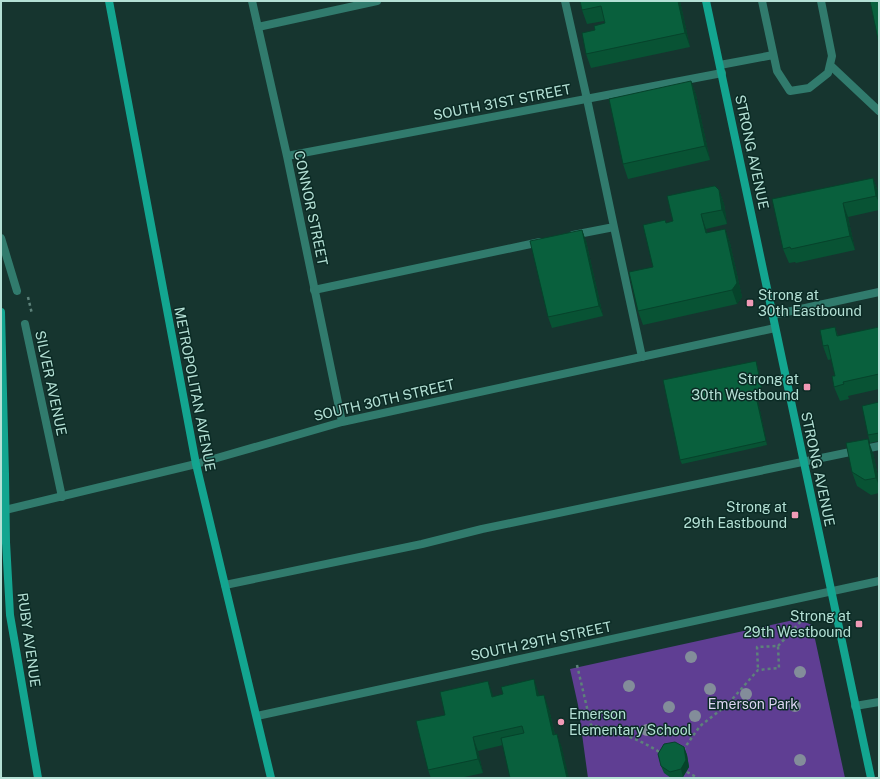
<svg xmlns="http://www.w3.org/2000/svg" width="880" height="779" viewBox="0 0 880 779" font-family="'Public Sans',sans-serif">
<rect width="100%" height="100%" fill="#16352f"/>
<path fill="#5f3e93" d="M798 619 812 625 845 778H588L578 705 570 669Z"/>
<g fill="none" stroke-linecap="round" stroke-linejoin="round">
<path stroke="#5d827a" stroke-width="2.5" stroke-dasharray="3 3" stroke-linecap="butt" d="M28 297 32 314
M778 646 804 618
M577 665 591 725C615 730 639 739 661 753
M683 750 700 726 727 705 758 670 779 668 778 646 757 647 758 670
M687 772 698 778"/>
<path stroke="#317b6d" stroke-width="8" d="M565 1 587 99 614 227
M762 1 777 71 790 91 809 88 828 73 832 56 821 1
M258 27 377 1
M720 65 773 55
M830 65 879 111
M573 235 614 227 642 357
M314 290 540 242
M225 585 422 544 482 529 879 446"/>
<path stroke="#317b6d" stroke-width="8" d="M252 1 287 156 342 422
M287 156 722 73
M1 238 17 291
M773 315 879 292
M25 324 62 497
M1 511 196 464 342 422 775 328
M855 706 879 702
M257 716 879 581"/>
<path stroke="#13a590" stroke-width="8" d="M109 1 196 464 271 778
M706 1 871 778
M1 312 5 475
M6 542 10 615 38 778"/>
<path stroke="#13a590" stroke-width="8" d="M5 475 6 542"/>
</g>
<g fill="#838d9a">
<circle cx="691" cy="657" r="6"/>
<circle cx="800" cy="672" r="6"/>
<circle cx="629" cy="686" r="6"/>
<circle cx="710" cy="689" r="6"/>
<circle cx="746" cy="694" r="6"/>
<circle cx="795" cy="706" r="6"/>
<circle cx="669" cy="707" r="6"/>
<circle cx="695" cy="716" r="6"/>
<circle cx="647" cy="730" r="6"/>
<circle cx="800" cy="760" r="6"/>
</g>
<path fill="#085334" d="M580 1H680L690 47 591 68 586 54 595 30 605 23 604 21 587 24 582 10Z
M691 81 696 95 710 160 628 179 623 164Z
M873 178 878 192 879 197V210L848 217 855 250 796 263 795 262 789 263 783 249Z
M719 190 724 204 727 224 706 229 707 233 725 229 730 243 742 297 737 304 643 325 638 311 653 267 665 220 666 223 673 221Z
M582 230 586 241 603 316 552 328 548 317Z
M835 327 838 336 879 327V389L848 396 849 399 840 401 834 387 835 376 832 359 828 360 823 346Z
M757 364 763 395 757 396 767 445 682 464 680 460Z
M879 402V441L870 443 868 435Z
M873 453 879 481V493L871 495 857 486 852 472Z
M539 694V696L549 709 555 735 562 748 503 745 478 751 483 773 460 778H431L428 770 445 715 493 696Z
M684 747 687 755 689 767 683 777 678 778H671L664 773 661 766Z"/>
<path fill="#06432b" d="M678 1H680L690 47 685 33Z
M691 81 696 95 710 160 705 146Z
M873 178 878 192 879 197V203L876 196Z
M719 190 724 204 727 224 722 210Z
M843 203 848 217 855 250 850 236Z
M701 214 706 229 711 247 706 233Z
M725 229 730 243 742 297 737 304 732 290Z
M582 230 586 241 603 316 599 306Z
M756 361 757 364 763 395 762 391Z
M755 392 757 396 767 445 766 441Z
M868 439 873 453 879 481V486L876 478Z
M534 679 539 694 543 710 537 696Z
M488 681 493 695 497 711 492 697Z
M544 695 549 709 558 749 553 735Z
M557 734 562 748 569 778H567Z
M473 737 478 751 483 773 478 759Z
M684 747 687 755 689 767 683 777 681 769Z"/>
<path fill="#09603d" stroke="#06432b" d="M580 1H678L685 33 586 54 582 33 595 30 594 26 605 23 601 6 582 10Z
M870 1H879V44Z
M691 81 705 146 623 164 609 99Z
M873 178 876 196 843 203 850 236 791 249 790 247 783 249 772 199Z
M714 186H715L719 190 722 210 701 214 706 233 725 229 737 283 732 290 638 311 629 272 653 267 643 225 665 220 666 223 673 221 667 196Z
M582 230 599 306 548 317 530 241Z
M835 327 837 336 879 327V374L843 382 844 384 834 387 832 376H835L828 345 823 346 820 330Z
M756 361 762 391 755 392 766 441 680 460 663 380Z
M879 402V433L868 435 862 406Z
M868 439 876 478 865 480 852 472 846 443Z
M534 679 537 696 544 695 553 735 557 734 567 778H510L501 738 524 733 522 726 473 737 478 759 428 770 416 721 445 715 440 692 488 681 492 697 503 694 501 687Z
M675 742 684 747 686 760 681 769 670 772 661 766 658 754 664 744Z"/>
<g fill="#f09ab6" stroke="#0b2b25" stroke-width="1.5">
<rect x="746" y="299" width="8" height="8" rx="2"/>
<rect x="803" y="383" width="8" height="8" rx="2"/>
<rect x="791" y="511" width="8" height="8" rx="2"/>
<rect x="855" y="620" width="8" height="8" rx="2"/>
<circle cx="561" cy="722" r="4"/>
</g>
<g text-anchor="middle" stroke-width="3" stroke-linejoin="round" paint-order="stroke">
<g font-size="14" fill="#b4e0d5" stroke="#0b2b25">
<text transform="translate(502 102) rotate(-11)" y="5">SOUTH 31ST STREET</text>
<text transform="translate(752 152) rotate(78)" y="5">STRONG AVENUE</text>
<text transform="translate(311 208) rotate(78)" y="5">CONNOR STREET</text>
<text transform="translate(51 383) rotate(78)" y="5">SILVER AVENUE</text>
<text transform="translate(195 389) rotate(79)" y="5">METROPOLITAN AVENUE</text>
<text transform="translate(384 400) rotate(-13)" y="5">SOUTH 30TH STREET</text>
<text transform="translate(818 469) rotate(78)" y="5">STRONG AVENUE</text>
<text transform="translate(29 640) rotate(82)" y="5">RUBY AVENUE</text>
<text transform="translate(541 641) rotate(-12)" y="5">SOUTH 29TH STREET</text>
</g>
<g font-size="14" fill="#b4e0d5" stroke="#0b2b25" text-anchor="end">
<text x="758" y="300" text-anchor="start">Strong at<tspan x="758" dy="16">30th Eastbound</tspan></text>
<text x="799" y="384">Strong at<tspan x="799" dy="16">30th Westbound</tspan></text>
<text x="787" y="512">Strong at<tspan x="787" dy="16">29th Eastbound</tspan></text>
<text x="851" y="621">Strong at<tspan x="851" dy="16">29th Westbound</tspan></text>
<text x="569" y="719" text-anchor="start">Emerson<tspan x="569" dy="16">Elementary School</tspan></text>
</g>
<g font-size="14" fill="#ddd5f2" stroke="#0b2b25">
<text x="753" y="709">Emerson Park</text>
</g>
</g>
<rect width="880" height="779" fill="none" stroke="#b4e0d5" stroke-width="4"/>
</svg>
